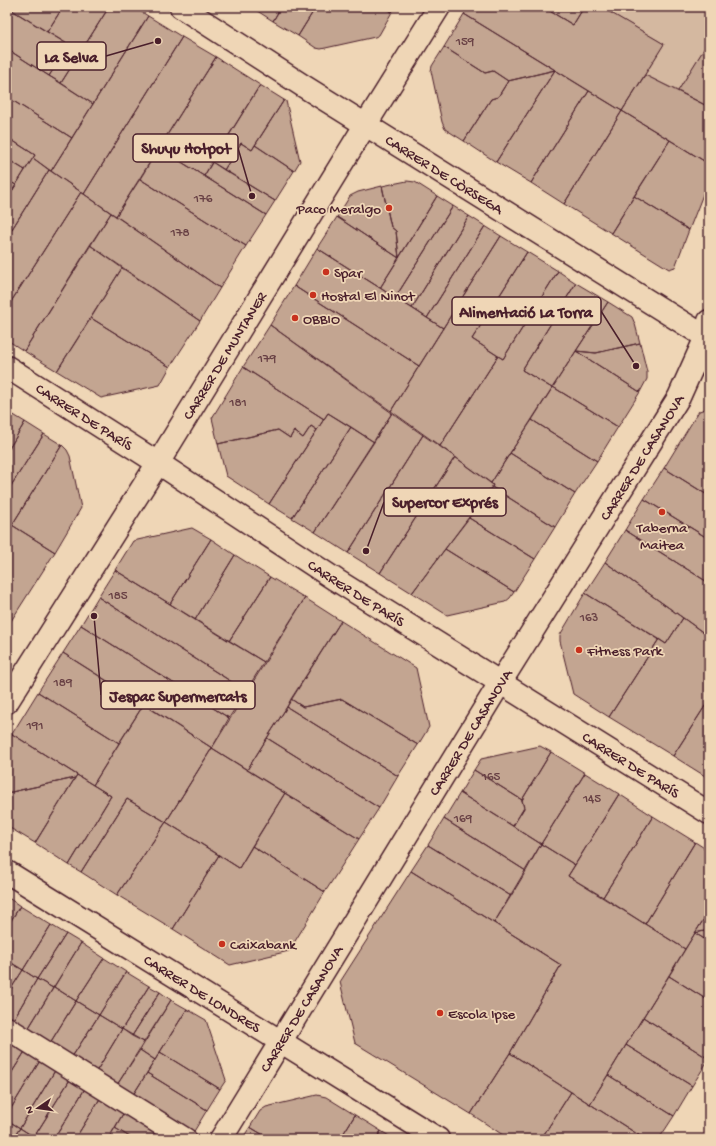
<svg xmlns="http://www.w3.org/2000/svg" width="716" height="1146" viewBox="0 0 716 1146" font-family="'Gochi Hand',sans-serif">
<rect width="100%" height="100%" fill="#efd6b6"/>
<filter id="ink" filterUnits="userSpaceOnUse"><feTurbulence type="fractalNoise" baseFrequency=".025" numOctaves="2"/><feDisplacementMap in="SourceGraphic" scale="8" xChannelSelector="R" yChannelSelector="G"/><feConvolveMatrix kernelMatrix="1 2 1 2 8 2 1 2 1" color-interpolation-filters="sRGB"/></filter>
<g filter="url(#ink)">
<path fill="#d4b8a0" stroke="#8f6c66" d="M601 7H709V41L678 91 645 75 664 44Z"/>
<path fill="#c3a591" stroke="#4a1f2b" d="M7 7H63L47 32Z
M7 7 69 45 49 76 7 49Z
M63 7H109L61 83 49 76 69 45 47 32Z
M109 7H134L148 16 93 104 61 83Z
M251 7H281L273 21Z
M281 7H316L298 36 273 21Z
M316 7H384L392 12 379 35 375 37 321 49 316 48 298 36Z
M384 7H396L392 12Z
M469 7H543L573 25 584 7H601L664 44 622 111 464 14Z
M543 7H584L573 25Z
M464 14 555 70 508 81 493 71 485 73 444 47Z
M148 16 182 37 84 194 51 171Z
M182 37 216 57 116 216 84 194Z
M709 41V107L678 91Z
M444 47 485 73 493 71 508 81 498 97 491 99 464 141 445 129 442 122 431 71 432 66Z
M7 49 93 104 72 138 7 97Z
M216 57 260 85 204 176 159 148Z
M555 70 589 91 531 183 496 162Z
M555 70 496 162 464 141 491 99 498 97 508 81Z
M645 75 709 107V164L622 111Z
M260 85 284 100 252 150 241 143 224 170 212 162Z
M589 91 622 111 564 204 531 183Z
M7 97 72 138 51 171 33 158 35 155 7 137Z
M284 100 286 101 300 161 294 171 255 145Z
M622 111 670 140 611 233 564 204Z
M7 137 35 155 25 170 7 159Z
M670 140 709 164V179L689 230 634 196Z
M241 143 252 150 255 145 294 171 275 201 224 170Z
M159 148 266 215 246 246 140 179Z
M33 158 49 170 7 237V199Z
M7 159 25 170 16 185 7 180Z
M212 162 275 201 266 215 204 176Z
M49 170 81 192 7 308V237Z
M140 179 246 246 220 288 116 216Z
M7 180 16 185 7 199Z
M407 181 415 182 437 196 399 258 396 231 391 227 382 186Z
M382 186 391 227 396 231 399 258 337 217 350 196 358 192Z
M81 192 111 213 24 351 7 340V308Z
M437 196 453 206 395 298 380 288Z
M634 196 689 230 675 267 669 269 611 233Z
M453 206 469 216 412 308 395 298Z
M111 213 220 288 200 321 90 245Z
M469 216 485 226 427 318 412 308Z
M337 217 399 258 380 288 317 248Z
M485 226 501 236 443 328 427 318Z
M501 236 527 252 481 325 455 309Z
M90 245 122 268 57 371 24 351Z
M317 248 443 328 419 366 294 286Z
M527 252 558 271 503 359 472 339Z
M122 268 200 321 170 367 91 318Z
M558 271 576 283 522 370 552 388 491 483 440 446 498 356 503 359Z
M576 283 608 302 552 388 522 370Z
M294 286 419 366 391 411 270 325Z
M608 302 632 317 635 324 640 343 596 353 576 351Z
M455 309 481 325 472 339 498 356 440 446 391 411Z
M91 318 170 367 160 385 101 398 57 371Z
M270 325 392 413 374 442 328 413 324 419 243 367Z
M640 343 647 372V379L640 392 576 351 596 353Z
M576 351 640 392 618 427 553 387Z
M243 367 324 419 317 430 311 426 303 438 294 431 290 438 278 430 218 444 212 418Z
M553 387 618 427 597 461 532 420Z
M709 408V496L664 468 699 411Z
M7 411 25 422 7 452Z
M328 413 351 427 292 518 269 504Z
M392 413 423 435 348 553 315 532Z
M532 420 597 461 575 494 510 453Z
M25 422 44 434 7 492V452Z
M311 426 317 430 269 504 226 476 218 444 278 430 290 438 294 431 303 438Z
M351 427 374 442 315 532 292 518Z
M44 434 62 445 12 525 7 522V492Z
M423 435 455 457 380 573 348 553Z
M62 445 67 450 70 456 81 508 55 552 12 525Z
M510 453 575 494 555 527 492 487 493 485 491 483Z
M455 457 493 485 412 593 380 573Z
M664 468 709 496V539L644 499Z
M492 487 555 527 535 559 469 518Z
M644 499 709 539V583L625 530Z
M469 518 535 559 514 592 445 549Z
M7 522 55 552 11 621 7 619Z
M192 528 211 539 170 604 115 570 133 541Z
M625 530 709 583V624L704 633 605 562Z
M211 539 235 555 195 620 170 604Z
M445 549 514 592 510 598 505 602 447 615 412 593Z
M235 555 270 577 229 641 195 620Z
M605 562 683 618 666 644 585 593Z
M115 570 264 662 246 691 98 597Z
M270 577 305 598 264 662 229 641Z
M585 593 659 639 609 717 573 694 560 641V635Z
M98 597 246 691 229 718 81 625Z
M305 598 341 621 247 770 212 748Z
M683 618 709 637V700L673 756 609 717 659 639 666 644Z
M7 619 11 621 7 628Z
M341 621 416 668 429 727 418 745 342 699 303 707 291 699Z
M81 625 229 718 212 748 63 653Z
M63 653 144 704 119 743 38 692Z
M38 692 119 743 93 785 12 734Z
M291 699 303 707 342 699 418 745 398 776 287 707Z
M709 700V770L705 776 673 756Z
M144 704 212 748 166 822 127 799 81 872 69 865 111 796 93 785Z
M287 707 398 776 379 808 267 738Z
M12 734 77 775 75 778 7 793V743Z
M267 738 379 808 359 839 247 770Z
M540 746 551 752 522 800 474 770 481 759Z
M212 748 285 793 239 868 166 822Z
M551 752 585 773 541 844 513 826 524 808 522 800Z
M474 770 522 800 524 808 513 826 460 793Z
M709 770V779L705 776Z
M585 773 619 794 575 865 541 844Z
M77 775 111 796 69 865 35 843Z
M75 778 35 843 10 828 7 823V793Z
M285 793 359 839 325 892 252 846Z
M460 793 541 844 526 871 444 819Z
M619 794 653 816 603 897 568 876Z
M127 799 166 822 117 895 81 872Z
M653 816 695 842 645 924 603 897Z
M444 819 526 871 511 896 428 845Z
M166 822 219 855 173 929 117 895Z
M695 842 709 851V911L685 949 645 924Z
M541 844 575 865 568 876 685 949 590 1104 510 1053 561 965 494 923Z
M428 845 511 896 494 923 411 871Z
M252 846 325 892 289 951 230 965 173 929 219 855 239 868Z
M411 871 561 965 510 1053 471 1114 355 1043 340 982Z
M7 897 20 906 7 927Z
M20 906 51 925 23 970 7 960V927Z
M709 911V930L695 933Z
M51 925 66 934 37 979 23 970Z
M709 930V942L695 933Z
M695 933 709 942V1001L669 976Z
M66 934 81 943 53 988 37 979Z
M81 943 104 958 76 1001 54 987Z
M104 958 126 972 99 1015 76 1001Z
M8 961 23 970 7 995V963Z
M23 970 37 979 13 1020 7 1016V995Z
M126 972 149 986 122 1029 99 1015Z
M669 976 709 1001V1059L643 1017Z
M37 979 53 988 28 1029 13 1020Z
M149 986 160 992 132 1036 122 1029Z
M54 987 76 1001 50 1043 28 1029Z
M160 992 171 1000 144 1042 132 1036Z
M171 1000 187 1009 155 1060 140 1050Z
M76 1001 99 1015 72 1057 50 1043Z
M187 1009 206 1020 226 1080 220 1089 160 1052Z
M99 1015 122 1029 96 1072 72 1057Z
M643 1017 709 1059 692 1086 626 1045Z
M122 1029 144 1042 117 1085 96 1072Z
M11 1040 26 1050 7 1080V1046Z
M626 1045 692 1086 674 1116 608 1075Z
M26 1050 41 1059 7 1115V1080Z
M140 1050 155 1060 133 1095 117 1085Z
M160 1052 220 1089 207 1110 147 1073Z
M510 1053 571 1092 541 1139H509L471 1114Z
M41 1059 56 1069 20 1128 7 1120V1115Z
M56 1069 71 1078 34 1137 20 1128Z
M147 1073 207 1110 193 1133 133 1095Z
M608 1075 674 1116 659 1139H645L590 1104Z
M71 1078 86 1087 54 1139H38L34 1137Z
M86 1087 101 1097 75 1139H54Z
M571 1092 590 1104 645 1139H541Z
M317 1095 326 1097 355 1115 340 1139H270L250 1127 260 1111 266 1107Z
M101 1097 124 1112 108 1139H75Z
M124 1112 167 1139H133L115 1128Z
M355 1115 381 1131 376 1139H340Z
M7 1120 20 1128 12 1139H7Z
M250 1127 270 1139H242Z
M20 1128 34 1137 38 1139H13Z
M115 1128 133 1139H108Z
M381 1131 394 1139H376Z"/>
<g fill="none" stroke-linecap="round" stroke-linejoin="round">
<g stroke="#4a1f2b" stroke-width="25">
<g id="minor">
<path id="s1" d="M181 7 305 87 709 339"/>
<path id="s2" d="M7 872 438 1139"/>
<path d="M7 1028 185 1139"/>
<path id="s3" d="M221 1139 500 683 679 397 706 337 709 321"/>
</g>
</g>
<g stroke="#4a1f2b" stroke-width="25">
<g id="major">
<path id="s4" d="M7 367 169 470 336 580 709 813"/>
<path id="s5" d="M7 702 158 463 366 124 439 7"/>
</g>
</g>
<use href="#minor" stroke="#efd6b6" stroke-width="22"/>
<use href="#major" stroke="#efd6b6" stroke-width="22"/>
</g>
</g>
<g fill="#c8321e" stroke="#efd6b6" stroke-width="1.5">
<circle cx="389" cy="208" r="4"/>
<circle cx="326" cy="272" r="4"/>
<circle cx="313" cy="295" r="4"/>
<circle cx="295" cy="318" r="4"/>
<circle cx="662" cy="512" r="4"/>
<circle cx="579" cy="650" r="4"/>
<circle cx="222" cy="944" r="4"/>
<circle cx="440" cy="1013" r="4"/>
</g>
<g text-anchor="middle" stroke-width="3.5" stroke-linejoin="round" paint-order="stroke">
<g font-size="13" fill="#684044">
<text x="465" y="45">159</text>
<text x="203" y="202">176</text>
<text x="180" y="236">178</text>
<text x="267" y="362">179</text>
<text x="238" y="406">181</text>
<text x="118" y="599">185</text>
<text x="589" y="621">163</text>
<text x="63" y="686">189</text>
<text x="35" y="729">191</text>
<text x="491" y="780">165</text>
<text x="592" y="802">145</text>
<text x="463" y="822">169</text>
</g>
<g font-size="15" fill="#4a1f2b" stroke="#efd6b6">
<text dy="5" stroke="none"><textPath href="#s1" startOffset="312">CARRER DE CÒRSEGA</textPath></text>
<text dy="5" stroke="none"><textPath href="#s5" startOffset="409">CARRER DE MUNTANER</textPath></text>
<text dy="5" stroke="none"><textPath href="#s4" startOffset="92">CARRER DE PARÍS</textPath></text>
<text dy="5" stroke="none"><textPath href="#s3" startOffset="801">CARRER DE CASANOVA</textPath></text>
<text dy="5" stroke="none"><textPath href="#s4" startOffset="416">CARRER DE PARÍS</textPath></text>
<text dy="5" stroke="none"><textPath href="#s3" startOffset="477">CARRER DE CASANOVA</textPath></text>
<text dy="5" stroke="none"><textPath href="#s4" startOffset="740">CARRER DE PARÍS</textPath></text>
<text dy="5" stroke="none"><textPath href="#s2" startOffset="230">CARRER DE LONDRES</textPath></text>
<text dy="5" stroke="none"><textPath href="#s3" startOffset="153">CARRER DE CASANOVA</textPath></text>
</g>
<g font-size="15" fill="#4a1f2b" stroke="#efd6b6" text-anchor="start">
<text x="381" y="213" text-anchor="end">Paco Meralgo</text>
<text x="334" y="277">Spar</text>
<text x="321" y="300">Hostal El Ninot</text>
<text x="303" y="323">OBBIO</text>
<text x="662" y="532" text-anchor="middle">Taberna<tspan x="662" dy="17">Maitea</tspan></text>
<text x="587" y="655">Fitness Park</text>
<text x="230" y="949">Caixabank</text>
<text x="448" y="1018">Escola Ipse</text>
</g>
</g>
<path fill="none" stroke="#4a1f2b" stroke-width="1.5" d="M158 41L106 56M252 196L238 148M636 366L601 311M366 551L384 502M94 616L101 695"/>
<g fill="#4a1f2b" stroke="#efd6b6" stroke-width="1.5">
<circle cx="158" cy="41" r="4"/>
<circle cx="252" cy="196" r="4"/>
<circle cx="636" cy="366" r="4"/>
<circle cx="366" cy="551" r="4"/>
<circle cx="94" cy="616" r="4"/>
</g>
<g fill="#efd6b6" stroke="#4a1f2b" stroke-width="1.5">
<rect x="37" y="42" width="69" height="28" rx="4"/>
<rect x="133" y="134" width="105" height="28" rx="4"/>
<rect x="452" y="297" width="149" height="28" rx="4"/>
<rect x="384" y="488" width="122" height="28" rx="4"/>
<rect x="101" y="681" width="154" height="28" rx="4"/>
</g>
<g font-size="16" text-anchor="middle" font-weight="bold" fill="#4a1f2b">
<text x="71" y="62">La Selva</text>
<text x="186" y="153">Shuyu Hotpot</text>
<text x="526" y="317">Alimentació La Torra</text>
<text x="445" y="507">Supercor Exprés</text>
<text x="178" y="701">Jespac Supermercats</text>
</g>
<rect width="716" height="1146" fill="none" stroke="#efd6b6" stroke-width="24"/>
<rect x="12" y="12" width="692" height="1122" fill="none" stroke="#4a1f2b" stroke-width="1.5" filter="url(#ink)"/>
<g transform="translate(38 1108) rotate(257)" stroke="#efd6b6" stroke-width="3" paint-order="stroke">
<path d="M0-3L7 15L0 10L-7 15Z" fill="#4a1f2b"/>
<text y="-6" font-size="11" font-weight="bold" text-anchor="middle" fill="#4a1f2b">N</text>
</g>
</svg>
